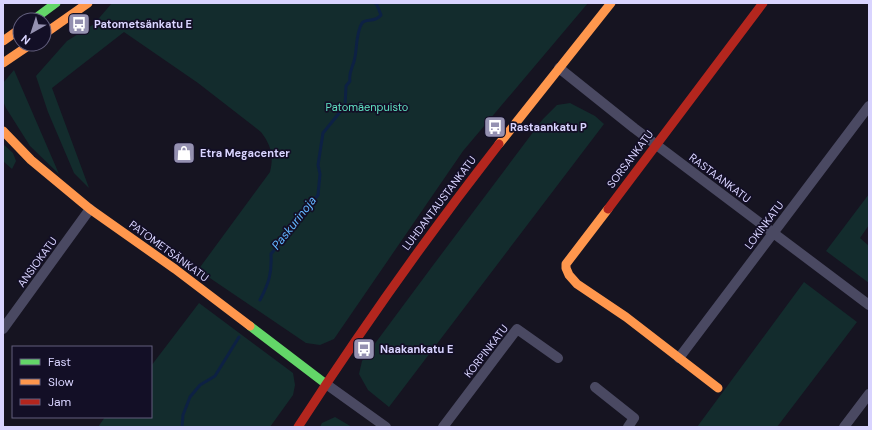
<svg xmlns="http://www.w3.org/2000/svg" width="872" height="430" viewBox="0 0 872 430" font-family="'DM Sans',sans-serif">
<rect width="100%" height="100%" fill="#161421"/>
<path fill="#132c2d" d="M112 3H588L463 151 334 339 320 345 306 343 198 270 270 172C274 156 271 145 261 132L198 83 124 32 52 88 89 188 74 173 48 112 36 76 67 41 94 24Z
M14 70 59 174 30 146 6 108 3 101V83Z
M570 103 595 116 604 124 389 407 368 390 359 374 362 361 434 264 543 119 557 105Z
M3 144 13 153 16 161 12 169 3 161Z
M869 194V225L860 238 869 246V283L826 251Z
M804 282 857 322 777 427H697Z
M199 303 293 373 295 385 293 395 270 427H98L105 417H151V366Z
M335 417 352 427H320L322 423Z"/>
<g fill="none" stroke-linecap="round" stroke-linejoin="round">
<path stroke="#0d2144" stroke-width="3" d="M260 300C269 283 272 273 271 254L318 195 320 174 318 165 323 133 345 106 346 86 350 81C348 72 354 66 355 57 357 47 356 33 362 23 366 18 375 23 381 15L377 5 375 3
M182 427 183 415 190 397 200 385 215 376 239 337"/>
<path stroke="#4a4962" stroke-width="10" d="M559 68 634 128 869 305
M3 329 90 209
M679 358 869 106
M326 384 386 427
M595 387 634 418 628 427
M443 427 517 329 558 358
M844 427 869 394"/>
<path stroke="#63d668" stroke-width="9" d="M33 20 56 3
M250 326 326 384"/>
<path stroke="#ff974d" stroke-width="9" d="M44 34 88 3
M3 41 20 29
M3 63 31 44
M3 131 31 160 90 209 175 269 250 326
M499 144 611 3
M608 209 566 264V268L569 275 577 284 626 317 718 388"/>
<path stroke="#b3261e" stroke-width="9" d="M608 209 763 3
M298 427C361 330 428 235 499 144"/>
</g>
<defs>
<g id="bus-square" transform="scale(1.15)"><rect x="-9" y="-9" width="18" height="18" rx="4" fill="#9591b1" stroke="#130f26"/><path d="M-5-6H5V4H4V6H2V4H-2V6H-4V4H-5ZM-3.5-4V0h7V-4ZM-3.5 1.2v1.5H-2V1.2ZM2 1.2v1.5H3.5V1.2Z" fill="#fff"/></g>
<g id="shop-square" transform="scale(1.15)"><rect x="-9" y="-9" width="18" height="18" rx="4" fill="#9591b1" stroke="#130f26"/><path d="M-5-2.5h2.3a2.7 3.5 0 0 1 5.4 0H5L5.5 6h-11ZM-1.5-2.5h3a1.5 2.3 0 0 0-3 0Z" fill="#fff"/></g>
</defs>
<g fill-rule="evenodd">
<use href="#bus-square" x="79" y="24"/>
<use href="#bus-square" x="495" y="127"/>
<use href="#shop-square" x="184" y="153"/>
<use href="#bus-square" x="364" y="349"/>
</g>
<g text-anchor="middle" stroke-width="3.5" stroke-linejoin="round" paint-order="stroke">
<g font-size="11" font-weight="bold" fill="#d9d4ff" stroke="#130f26" text-anchor="start">
<text x="94" y="28">Patometsänkatu E</text>
<text x="510" y="131">Rastaankatu P</text>
<text x="200" y="157">Etra Megacenter</text>
<text x="380" y="353">Naakankatu E</text>
</g>
<g font-size="11" fill="#5fe0c0" stroke="#130f26">
<text x="367" y="111">Patomäenpuisto</text>
</g>
<g font-size="11" fill="#d9d4ff" stroke="#130f26">
<text transform="translate(630 159) rotate(-53)" y="4">SORSANKATU</text>
<text transform="translate(720 178) rotate(37)" y="4">RASTAANKATU</text>
<text transform="translate(439 203) rotate(-53)" y="4">LUHDANTAUSTANKATU</text>
<text transform="translate(764 225) rotate(-53)" y="4">LOKINKATU</text>
<text transform="translate(169 251) rotate(36)" y="4">PATOMETSÄNKATU</text>
<text transform="translate(37 262) rotate(-54)" y="4">ANSIOKATU</text>
<text transform="translate(486 351) rotate(-52)" y="4">KORPINKATU</text>
</g>
<g font-size="12" font-style="italic" fill="#62b6ff" stroke="#130f26">
<text transform="translate(294 223) rotate(-52)" y="4">Paskurinoja</text>
</g>
</g>
<rect width="872" height="430" fill="none" stroke="#d9d4ff" stroke-width="8"/>
<rect x="12" y="346" width="140" height="72" fill="#130f26" stroke="#625e7d"/>
<rect x="20" y="359" width="20" height="6" fill="#63d668" stroke="#625e7d"/>
<text x="48" y="366" font-size="12" fill="#d9d4ff">Fast</text>
<rect x="20" y="379" width="20" height="6" fill="#ff974d" stroke="#625e7d"/>
<text x="48" y="386" font-size="12" fill="#d9d4ff">Slow</text>
<rect x="20" y="399" width="20" height="6" fill="#b3261e" stroke="#625e7d"/>
<text x="48" y="406" font-size="12" fill="#d9d4ff">Jam</text>
<g transform="translate(32 32) rotate(219)"><circle r="19" fill="#130f26" stroke="#625e7d"/>
<path d="M0-3L7 15L0 10L-7 15Z" fill="#9591b1"/>
<text y="-6" font-size="11" font-weight="bold" text-anchor="middle" fill="#d9d4ff">N</text>
</g>
</svg>
